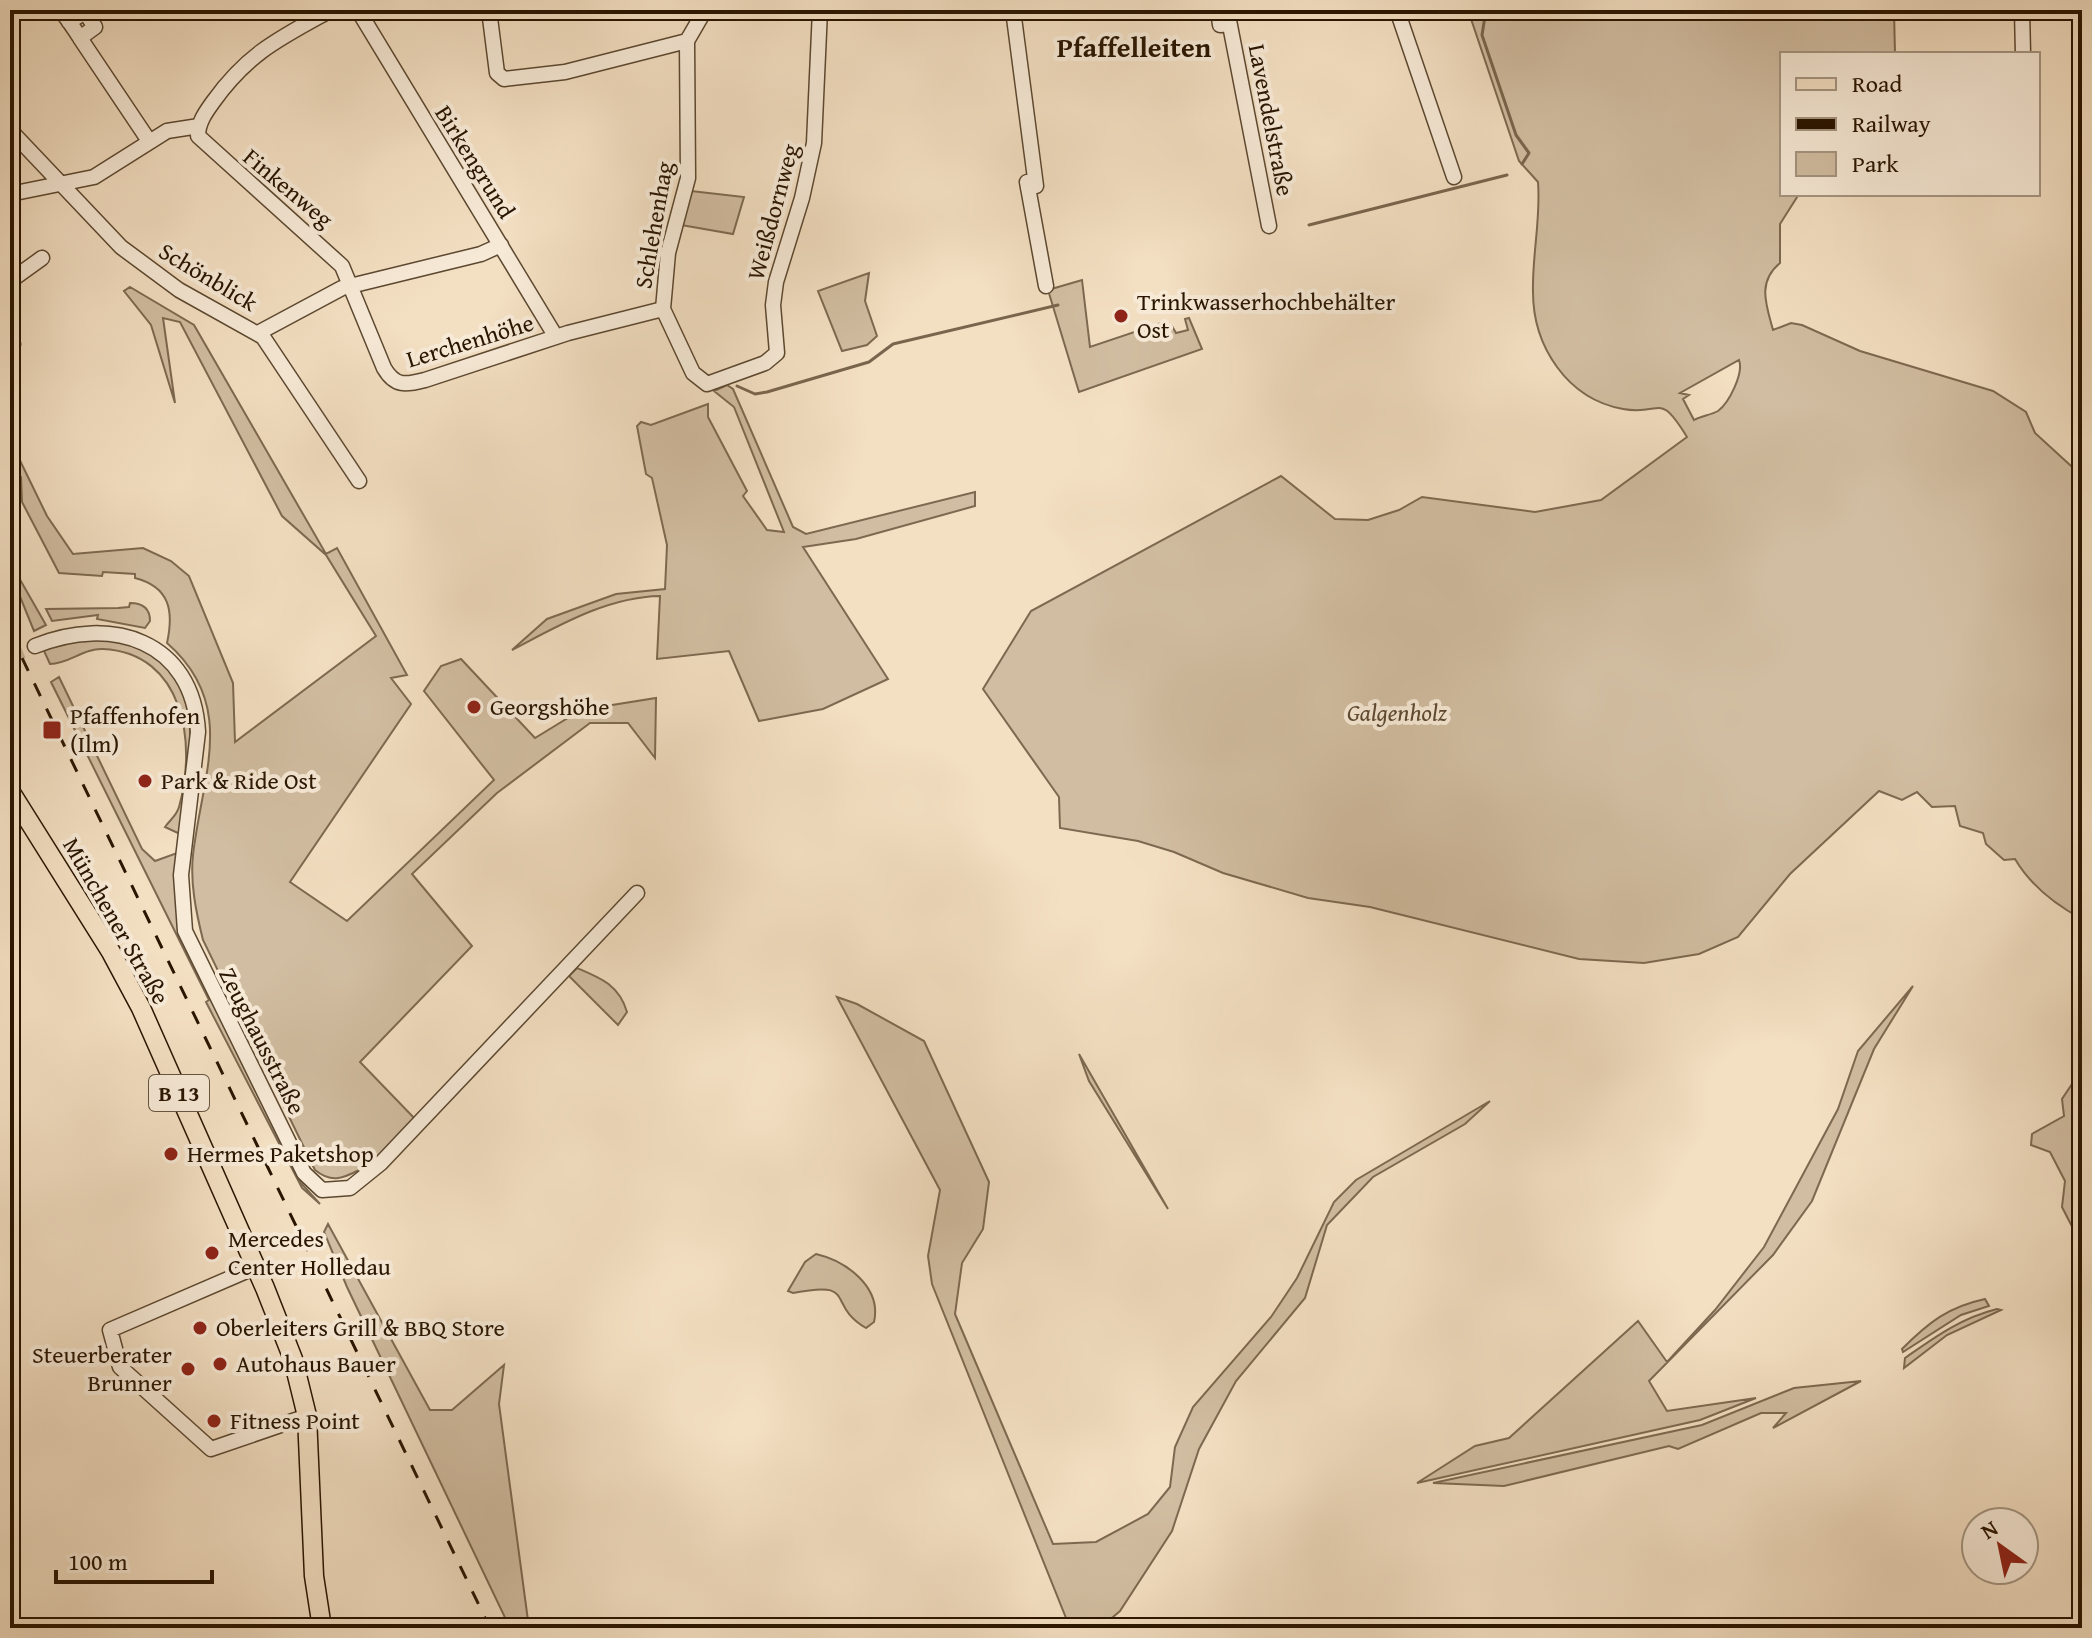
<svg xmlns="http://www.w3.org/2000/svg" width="2092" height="1638" viewBox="0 0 2092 1638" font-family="'Gentium Book Plus',serif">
<rect width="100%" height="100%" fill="#f3dfc2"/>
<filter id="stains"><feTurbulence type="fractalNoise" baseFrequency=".0025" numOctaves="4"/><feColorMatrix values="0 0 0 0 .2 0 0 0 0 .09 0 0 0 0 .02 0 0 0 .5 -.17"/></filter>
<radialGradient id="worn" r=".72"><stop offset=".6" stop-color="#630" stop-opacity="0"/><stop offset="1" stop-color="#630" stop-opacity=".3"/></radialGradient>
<path fill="#d1bda1" stroke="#7d6950" stroke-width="2" fill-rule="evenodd" d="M1468 10H1894L1895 54H1782V194H1799L1780 224V263C1757 282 1766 304 1773 330L1791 323 1802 325 1860 351 1993 391 2026 412 2035 433 2082 476V919C2054 904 2031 886 2015 859L2004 860 1986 844 1983 833 1960 826 1955 806 1932 807 1917 792 1902 800 1879 791 1790 874 1738 937 1699 954 1644 963 1579 959 1370 907 1308 898 1223 873 1174 852 1138 841 1060 828 1059 797 983 689 1031 611 1281 476 1335 519 1368 520 1399 510 1422 497 1535 512 1601 500 1687 437C1658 390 1663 416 1623 409 1567 399 1533 346 1533 292 1532 255 1541 219 1538 182L1519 161ZM1739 360C1744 373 1729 403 1718 411 1711 415 1701 416 1694 420L1683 399 1689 395 1680 393Z
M691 191 744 197 733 234 681 225Z
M869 273 865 301 877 336 867 345 842 351 818 291Z
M1082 280 1090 347 1164 322 1172 326 1176 333 1188 330 1185 319 1189 318 1202 349 1079 392 1048 290Z
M130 287 194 325 326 554 337 548 407 675 391 678 411 704 290 882 347 921 494 780 424 691 441 666 461 659 535 738 581 710 656 698 655 758 628 723H590L497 793 412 874 472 946 360 1062 417 1121 363 1172 359 1170C342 1179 331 1183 315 1170L203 940C196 912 190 883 193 855 202 775 238 705 167 643 174 611 170 587 135 578V574L103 572 102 576 59 573 22 502 21 477 10 463V440L47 516 73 554 143 548 171 561 189 576 233 683 235 742 376 636 326 555 282 516 180 322 163 318 175 403 151 325 124 291Z
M727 385 733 389 793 527 806 534 975 492V506L856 539 803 547 888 679 823 709 759 721 729 651 657 659 660 596C607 597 558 626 512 650L547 619 616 594 665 589 667 545 652 478 646 474 637 426 641 422 651 425 708 404V417L747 491 743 496 767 530 784 532 734 407 714 391Z
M10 562 46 625 34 631 10 572Z
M130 603C142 603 150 608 150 621L145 628 97 619 98 615 52 621 46 609 118 608 129 607Z
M107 636C120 641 136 644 148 651 211 689 187 775 180 834L165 827C170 820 177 815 179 807 197 743 184 653 103 649 84 648 69 664 50 664L44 651 58 643Z
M59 677 142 849 155 861 177 853 191 958 300 1182 320 1204 302 1188 206 1002 209 1000 51 682Z
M577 968C601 978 619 985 627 1012L618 1025 569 976Z
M1913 986 1874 1049 1812 1201 1773 1255 1649 1381 1667 1411 1756 1398 1700 1420 1417 1483 1475 1446 1509 1438 1638 1321 1667 1362 1715 1310 1764 1247 1838 1109 1858 1051Z
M837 997 857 1004 924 1041 989 1182 983 1229 962 1263 955 1314 1053 1544 1096 1542 1148 1514 1170 1487 1175 1447 1193 1407 1271 1317 1297 1278 1334 1202 1356 1180 1490 1101 1465 1124 1373 1177 1327 1225 1305 1298 1236 1381 1199 1449 1172 1531 1120 1611 1100 1628H1062L1066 1618 932 1284 928 1256 940 1190Z
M1079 1054 1168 1209 1089 1081Z
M2082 1069V1246L2062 1207 2065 1181 2050 1152 2031 1145 2032 1134 2064 1116 2062 1099Z
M328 1224 430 1410H452L504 1365 499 1404 529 1628H510L347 1287 324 1232Z
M816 1254C846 1261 882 1287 874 1322L866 1328C825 1304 859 1280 793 1293L788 1291 805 1262Z
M1985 1299 1989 1306 1961 1315 1903 1352 1902 1349C1929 1322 1948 1307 1985 1299Z
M1997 1309 2001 1310 1947 1335 1904 1368 1905 1358C1935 1337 1961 1318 1997 1309Z
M1861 1381 1773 1428 1786 1413H1761L1678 1449 1669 1446 1504 1486 1433 1483 1702 1425 1794 1388Z"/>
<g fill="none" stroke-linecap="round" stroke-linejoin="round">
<path stroke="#79654d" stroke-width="3" d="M1486 10 1482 35 1516 135 1529 153 1522 164
M1309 225 1507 175
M737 386 755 394 767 392 869 362 893 344 1058 305"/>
<path stroke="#cbb79b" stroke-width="14" stroke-dasharray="14 7" stroke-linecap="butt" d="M10 657 35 646"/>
<g stroke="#5c4830" stroke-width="17">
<path id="minor" d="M61 10C67 19 74 28 80 38L95 27 85 12 69 22
M331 10C280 38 248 53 213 102 205 113 198 123 198 136L342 266 384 368C395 387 406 385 425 380L568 333 663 309
M358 10 556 337
M489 10 497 73 504 79 565 72 687 41
M705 10 687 41 688 178 668 253 663 309 693 373 707 384 765 363 777 353 773 305 776 282 802 198 814 143 820 10
M1013 10 1036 186 1028 188
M1218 10 1220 25 1229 24
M1227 10 1269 226
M1397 10 1454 177
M2022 10 2023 54
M80 38 149 141
M10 130 121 247 179 290 263 337 359 481
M1027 182 1046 286
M10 194 94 177 167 131 199 126
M10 281 42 258
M258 333 342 288 481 254 501 245
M10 340 13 344
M35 646C111 615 193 640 198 732L181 875 185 931 304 1173 322 1190 350 1188 381 1163 637 893
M256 1267 110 1330 120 1367 211 1449 307 1416"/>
</g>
<g stroke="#291500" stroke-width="21">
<path id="major" d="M10 791 111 952 141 1008 265 1288 293 1359 307 1416 314 1576 322 1628"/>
</g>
<use href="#minor" stroke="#f7ead7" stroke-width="14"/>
<use href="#major" stroke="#f3dfc2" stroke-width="18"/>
<path stroke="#291500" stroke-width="3" stroke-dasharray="14 14" stroke-linecap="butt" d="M10 633 490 1628"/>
</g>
<g fill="#8f2418" stroke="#f7ead7" stroke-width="3">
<circle cx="1121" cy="316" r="8"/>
<circle cx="474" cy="707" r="8"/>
<rect x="42" y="720" width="20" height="20" rx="4"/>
<circle cx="145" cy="781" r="8"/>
<circle cx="171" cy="1154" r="8"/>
<circle cx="212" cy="1253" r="8"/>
<circle cx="200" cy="1328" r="8"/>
<circle cx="220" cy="1364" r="8"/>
<circle cx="188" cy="1369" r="8"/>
<circle cx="214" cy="1421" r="8"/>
</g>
<g text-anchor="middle" stroke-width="8" stroke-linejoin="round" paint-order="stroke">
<rect fill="#f7ead7" stroke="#675540" stroke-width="2" x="149" y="1075" width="60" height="36" rx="6"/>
<g font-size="22" font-weight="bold" fill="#291500">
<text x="179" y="1101">B 13</text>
</g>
<g font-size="24" fill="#291500" stroke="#f7ead7">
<text transform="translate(1271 120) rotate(79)" y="8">Lavendelstraße</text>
<text transform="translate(475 162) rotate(58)" y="8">Birkengrund</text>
<text transform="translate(288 188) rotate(40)" y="8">Finkenweg</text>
<text transform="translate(773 212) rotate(-75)" y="8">Weißdornweg</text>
<text transform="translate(654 225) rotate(-80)" y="8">Schlehenhag</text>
<text transform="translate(208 277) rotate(31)" y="8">Schönblick</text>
<text transform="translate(470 341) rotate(-17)" y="8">Lerchenhöhe</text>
<text transform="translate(116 921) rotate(60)" y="8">Münchener Straße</text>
<text transform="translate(262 1041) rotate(63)" y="8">Zeughausstraße</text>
</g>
<g font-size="24" fill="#291500" stroke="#f7ead7" text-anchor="start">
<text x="1137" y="310">Trinkwasserhochbehälter<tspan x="1137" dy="28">Ost</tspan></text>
<text x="490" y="715">Georgshöhe</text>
<text x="70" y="724">Pfaffenhofen<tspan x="70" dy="28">(Ilm)</tspan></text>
<text x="161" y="789">Park &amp; Ride Ost</text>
<text x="187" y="1162">Hermes Paketshop</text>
<text x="228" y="1247">Mercedes<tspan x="228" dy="28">Center Holledau</tspan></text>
<text x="216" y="1336">Oberleiters Grill &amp; BBQ Store</text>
<text x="172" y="1363" text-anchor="end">Steuerberater<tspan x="172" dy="28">Brunner</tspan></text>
<text x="236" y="1372">Autohaus Bauer</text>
<text x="230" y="1429">Fitness Point</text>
</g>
<g font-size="24" font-style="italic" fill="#5b4730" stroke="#f7ead7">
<text x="1397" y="721">Galgenholz</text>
</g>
<g font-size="28" font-weight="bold" fill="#291500" stroke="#f7ead7">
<text x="1134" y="57">Pfaffelleiten</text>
</g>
</g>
<rect width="2092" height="1638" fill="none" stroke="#f3dfc2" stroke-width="40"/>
<rect x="12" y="12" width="2068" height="1614" fill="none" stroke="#291500" stroke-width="4"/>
<rect x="20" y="20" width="2052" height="1598" fill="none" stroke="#291500" stroke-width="2"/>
<rect x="1780" y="52" width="260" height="144" fill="#f7ead7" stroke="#a59581" stroke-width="2"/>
<rect x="1796" y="78" width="40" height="12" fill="#f3dfc2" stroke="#a59581" stroke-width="2"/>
<text x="1852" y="92" font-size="24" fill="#291500">Road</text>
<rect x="1796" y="118" width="40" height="12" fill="#291500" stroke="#a59581" stroke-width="2"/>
<text x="1852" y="132" font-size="24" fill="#291500">Railway</text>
<rect x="1796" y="152" width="40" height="24" fill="#d1bda1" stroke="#a59581" stroke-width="2"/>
<text x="1852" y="172" font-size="24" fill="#291500">Park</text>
<g transform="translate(2000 1546) rotate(327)"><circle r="38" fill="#f7ead7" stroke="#a59581" stroke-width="2"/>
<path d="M0-6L14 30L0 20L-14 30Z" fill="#8f2418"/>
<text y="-12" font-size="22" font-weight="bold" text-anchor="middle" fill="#291500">N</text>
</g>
<path d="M56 1570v12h156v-12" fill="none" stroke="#291500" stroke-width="4"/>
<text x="68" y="1570" font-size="24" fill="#291500" stroke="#f7ead7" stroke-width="6" paint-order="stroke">100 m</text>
<rect width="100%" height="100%" filter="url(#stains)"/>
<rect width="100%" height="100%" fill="url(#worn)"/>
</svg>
